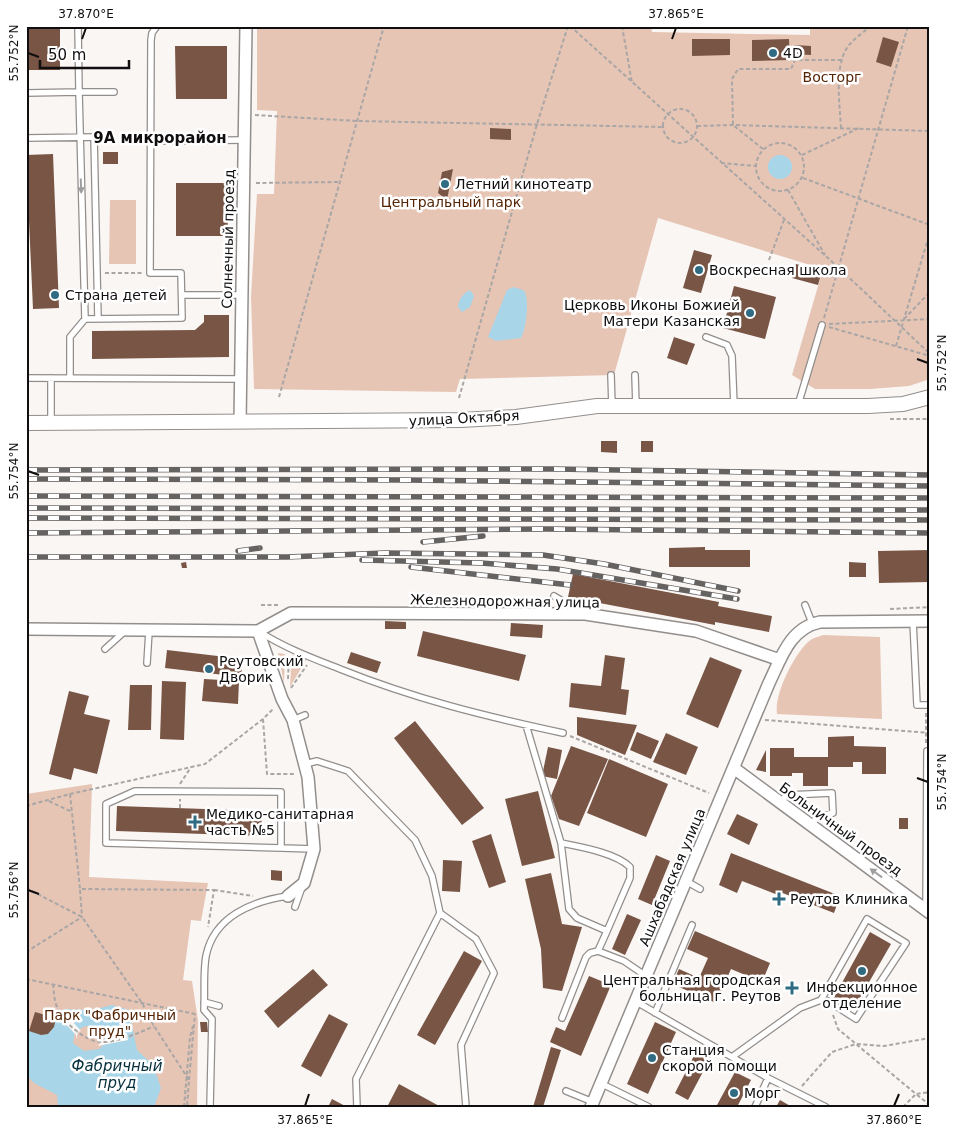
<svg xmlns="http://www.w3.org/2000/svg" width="956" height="1133" viewBox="0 0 956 1133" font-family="'DejaVu Sans',sans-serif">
<rect width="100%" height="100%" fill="#faf6f4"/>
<path fill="#e6c5b5" d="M257 26H651L652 32 810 35V26H930V379L909 386 870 389H815L792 375 823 269 658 218 614 375 460 379 456 392 254 389 251 297 257 194H274L277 111 257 110Z
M110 200H136V264H109Z
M823 635 880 637 882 719 777 714C774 694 794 655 808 642 812 638 818 637 823 635Z
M278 653 285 654 284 683Z
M292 655 306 660 290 687Z
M92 784 89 877 208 883 201 921 191 920 183 980 192 981 198 1020 197 1107H26V794Z"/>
<path fill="#a8d5e8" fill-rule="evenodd" d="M768 167a12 12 0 1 1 24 0a12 12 0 1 1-24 0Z
M513 287C516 288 522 289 524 291 530 298 526 330 521 338L496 341 488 337 507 290Z
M470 290 474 296 470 307 462 312 458 307C459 298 463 294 470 290Z
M112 1005 129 1010 137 1050 153 1065 161 1088 154 1107H50L58 1105 57 1095 34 1083 29 1078 26 1080V1030C57 1039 48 1027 64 1009L93 1010ZM86 1026 102 1030 105 1043 99 1049 84 1051 73 1043 75 1031Z"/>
<path fill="#faf6f4" d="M65 1013 81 1031 78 1032 76 1039V1035L60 1018Z
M127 1033 128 1040 98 1046 102 1040Z"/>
<path fill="#785544" d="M28 26H60V70H28Z
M883 37 899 42 891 67 876 62Z
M692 39H730V55L692 56Z
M789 39 790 60 752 61V40Z
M794 45 811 46V55L793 54Z
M175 46H227V99H176Z
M490 128 511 129V140L490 139Z
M103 152H118V164H103Z
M53 154 59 308 33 309 26 155Z
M453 169 447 200 438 193 442 172Z
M176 183H227L228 236H176Z
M694 250 712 255 701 293 683 288Z
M796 264 822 271 818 285 792 278Z
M734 286 776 297 765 339 723 328Z
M204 315H229V357L92 359V331L195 330 204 322Z
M674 337 695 344 687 365 667 358Z
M601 441H617V453L601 452Z
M641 441H653V452H641Z
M705 547V550H750V567H669V548Z
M930 550V582L879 583 878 551Z
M186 562 187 568H182L181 563Z
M849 562 866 563V577H849Z
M573 574 719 602 718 606 772 616 769 632 715 622V625L568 597Z
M385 621 406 622V629H385Z
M511 623 543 625 542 638 510 636Z
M423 631 526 655 519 681 417 656Z
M927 634H930V650H927Z
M167 650 243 659 241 677 165 668Z
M351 652 381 662 377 673 347 663Z
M605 655 625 658 621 689 629 690 626 715 569 707 571 683 601 686Z
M710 657 742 670 718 728 686 714Z
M204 679 239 681 238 704 202 701Z
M162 681 186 682 184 740 160 739Z
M130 685H152L151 730H128Z
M69 691 89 696 84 714 110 720 97 774 74 768 71 780 49 774Z
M577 717 637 725 625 755 577 735Z
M415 721 484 808 462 825 394 738Z
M637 732 659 741 651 759 630 750Z
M666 733 698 747 686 775 653 762Z
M854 736V746L886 747V774H862V762H853V767H828V786H803V773H792V776H770V748H794V757H828V737Z
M571 746 608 759 579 826 559 819 551 796Z
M548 747 562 750 557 779 542 776Z
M766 750V772L756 770Z
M609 759 668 784 646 837 587 813Z
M538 791 555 858 522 866 505 799Z
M117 806 262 811 261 836 116 831Z
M737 814 758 824 749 845 727 834Z
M899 818H908V829H899Z
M491 834 506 882 489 888 472 841Z
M731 853 840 896 834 913 780 892 778 895 742 881 737 893 719 885Z
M656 855 670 861 652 905 638 899Z
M443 860 462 861 460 892 442 891Z
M271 870 282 871V881L271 880Z
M551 873 562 924 582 927 562 991 543 988 541 949 525 879Z
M627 914 641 920 625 955 612 949Z
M695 931 770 963 762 982 731 969 716 1003 672 984 679 969 699 978 708 958 687 949Z
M870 932 891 944 853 1010 833 999Z
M464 951 482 961 435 1045 417 1035Z
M313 969 328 985 278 1028 264 1011Z
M589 976 611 985 581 1056 550 1042 556 1027 565 1031Z
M35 1012 56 1018 54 1027 48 1034 41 1035 29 1031Z
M329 1014 348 1024 321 1077 301 1066Z
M200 1022H207L208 1032H201Z
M655 1022 676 1032 648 1094 627 1084Z
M699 1046 713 1053 688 1100 675 1093Z
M551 1047 561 1050 543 1107H533Z
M735 1072 751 1080 737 1107H720L717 1105Z
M399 1084 441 1107H387Z
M332 1099 347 1107H328Z
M780 1100 792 1107H776Z"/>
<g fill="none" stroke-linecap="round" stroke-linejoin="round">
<g stroke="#928e8c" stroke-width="8">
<path id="service" d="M26 93 79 92 78 26
M26 138 94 137 98 319
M150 141 244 140
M182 295H242
M85 319 79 92H114
M706 337 727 345 732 356 734 406
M611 375 612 406
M635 375 636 406
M26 378 240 379
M70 378V337L85 319 182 318 181 273H150L151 40 152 33 157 26
M798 405 822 325
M51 423V378
M554 596 581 612
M805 605 812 623
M913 621 917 705H930
M260 632C285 648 312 658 340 669 415 699 484 716 563 733
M105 649 125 631
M147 663 149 631
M293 720 305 715
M526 725 561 843 569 909 577 918 607 931 598 951 624 961 646 976
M305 764 317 761 348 771 415 840 432 876 440 913 476 939 494 973 461 1045 466 1107
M779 802 788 795 832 793 833 813 818 817 810 825
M561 843C581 847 616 853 630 867V878L607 931
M281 848 106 843V804L135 791 281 792V848L314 849
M686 881 700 889
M295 907 302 887
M926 910 927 751
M635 1001 768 1078 826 1107
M204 1002 219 1006
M655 1013 692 925
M562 1018 586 957 590 953 598 951
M732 1057 800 1008 821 1000 867 919 906 943 856 1019 828 1001 821 1000
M600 1083 649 1107
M566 1091 593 1102
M210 1107 212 1019 204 1010C205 993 203 973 206 956 214 916 253 901 288 896
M357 1107 356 1079 440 913
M755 1107 768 1078"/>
</g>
<g stroke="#928e8c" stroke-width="14">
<path id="minor" d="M240 422 246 26
M26 629 258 631 291 613 585 614 696 631 780 660
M258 631 282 699 293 720 308 777 314 849 304 883 288 896
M735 769 930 913
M591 1107 769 683C781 658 790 628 820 622L930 621"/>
</g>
<g stroke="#928e8c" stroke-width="16">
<path id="tertiary" d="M26 423 461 420 516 417 597 406H868L903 404 930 397"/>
</g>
<path stroke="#a9a6a5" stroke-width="2" stroke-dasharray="4 2.5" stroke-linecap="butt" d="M570 26 839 268 930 354
M622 26 632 83
M663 126a17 17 0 1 1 34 0a17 17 0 1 1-34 0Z
M255 115 357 121 663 127
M697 126 733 125 930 131
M841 128C840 106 833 62 850 44 856 37 864 32 871 26
M756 167a24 24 0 1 1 48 0a24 24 0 1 1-48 0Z
M763 149 733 125 732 79 738 69H791L795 60H843
M802 155 859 128
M721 163 756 166
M803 178 930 225
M256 183 340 182
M788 190 825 255
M769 260 784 220
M105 273H143
M824 318 908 26
M904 319 930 292
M829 324 930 319
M829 327 930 356
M896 346 930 232
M279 397 384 26
M459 398 537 124 568 26
M890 419H930
M261 605H279
M890 609 930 607
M288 679 289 657
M291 688 307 665
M926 713V744
M263 719 267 774H295
M765 720 930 733
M570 736 709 793
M180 784 191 767
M70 794 205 764 263 719 274 708
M49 801 72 812
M26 806 70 794 80 889 214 890 208 927
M180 808V799
M26 888 82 917 142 1003 154 1026 189 1080 187 1107
M80 890 82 917
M214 890 253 896
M26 952 82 917
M26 979 195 1014
M53 984C54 992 54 1000 57 1007 63 1022 85 1042 102 1042 115 1043 142 1032 154 1026
M833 1015 838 1029 916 1094 930 1092
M189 1080 195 1014
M802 1086 832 1052 856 1044 884 1046 930 1038
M184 1107 190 1037 193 1026
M903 1107 916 1094 930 1105"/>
<use href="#service" stroke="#fff" stroke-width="5.5"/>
<use href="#minor" stroke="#fff" stroke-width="11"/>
<use href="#tertiary" stroke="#fff" stroke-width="14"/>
<g stroke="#656262" stroke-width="5.5">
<path id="rail" d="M26 470 553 469 930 475
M26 479 405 480 930 486
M26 496 930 498
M26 508 930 510
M26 518 930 520
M26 533 546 529 930 533
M423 542 483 536
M238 551 260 548
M26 557H287L385 553 543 555 604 564 738 591
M362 560 481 563 557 569 737 599
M411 567 570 585"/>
</g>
<use href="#rail" stroke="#fff" stroke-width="4" stroke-dasharray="11" stroke-linecap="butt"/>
</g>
<defs><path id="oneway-solid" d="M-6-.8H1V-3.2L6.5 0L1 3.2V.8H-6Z" transform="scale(1.25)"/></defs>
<g fill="#9f9f9f">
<use href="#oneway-solid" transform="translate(81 186) rotate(88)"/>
<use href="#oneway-solid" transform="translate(876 873) rotate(-144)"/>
</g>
<path fill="none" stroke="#100e0e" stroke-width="2" d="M82 39 86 28M672 39 676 28M28 53 39 57M917 359 928 363M28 471 39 475M917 778 928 782M28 890 39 894M305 1106 309 1094M894 1106 899 1094"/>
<g fill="#2f6b82" stroke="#fff" stroke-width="2">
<circle cx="773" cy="53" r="5"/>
<circle cx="445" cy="184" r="5"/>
<circle cx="699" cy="270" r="5"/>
<circle cx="55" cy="295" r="5"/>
<circle cx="750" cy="313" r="5"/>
<circle cx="209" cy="669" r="5"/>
<path d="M192.5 814.5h5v5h5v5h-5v5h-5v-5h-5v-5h5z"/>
<path d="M776.5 891.5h5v5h5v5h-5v5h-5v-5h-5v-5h5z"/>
<circle cx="862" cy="971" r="5"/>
<path d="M789.5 980.5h5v5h5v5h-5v5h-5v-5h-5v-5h5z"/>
<circle cx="652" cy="1058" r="5"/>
<circle cx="734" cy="1093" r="5"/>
</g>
<g text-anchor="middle" stroke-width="5" stroke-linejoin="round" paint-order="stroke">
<g font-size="14" fill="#100e0e" stroke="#fff" text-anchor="start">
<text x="783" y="58">4D</text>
<text x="455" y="189">Летний кинотеатр</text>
<text x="709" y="275">Воскресная школа</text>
<text x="65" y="300">Страна детей</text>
<text x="740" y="310" text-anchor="end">Церковь Иконы Божией<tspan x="740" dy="16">Матери Казанская</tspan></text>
<text x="219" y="666">Реутовский<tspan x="219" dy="16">Дворик</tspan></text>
<text x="206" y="819">Медико-санитарная<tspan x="206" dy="16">часть №5</tspan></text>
<text x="790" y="904">Реутов Клиника</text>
<text x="781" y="985" text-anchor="end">Центральная городская<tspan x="781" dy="16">больница г. Реутов</tspan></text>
<text x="862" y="992" text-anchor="middle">Инфекционное<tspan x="862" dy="16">отделение</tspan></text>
<text x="662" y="1055">Станция<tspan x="662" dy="16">скорой помощи</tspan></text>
<text x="744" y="1098">Морг</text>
</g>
<g font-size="14" fill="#552404" stroke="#fff">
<text x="832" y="82">Восторг</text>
<text x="451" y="207">Центральный парк</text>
<text x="110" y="1020">Парк "Фабричный<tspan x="110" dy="16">пруд"</tspan></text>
</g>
<g font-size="14" fill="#100e0e" stroke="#fff">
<text transform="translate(228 239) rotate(-89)" y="5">Солнечный проезд</text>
<text transform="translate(464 418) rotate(-3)" y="5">улица Октября</text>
<text transform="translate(505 601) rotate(1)" y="5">Железнодорожная улица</text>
<text transform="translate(841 829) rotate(36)" y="5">Больничный проезд</text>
<text transform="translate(672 877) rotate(-67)" y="5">Ашхабадская улица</text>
</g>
<g font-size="15" font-weight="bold" fill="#100e0e" stroke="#fff">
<text x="160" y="143">9А микрорайон</text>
</g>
<g font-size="15" font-style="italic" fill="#06303e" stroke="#fff">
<text x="117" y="1071">Фабричный<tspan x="117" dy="17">пруд</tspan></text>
</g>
</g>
<rect width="956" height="1133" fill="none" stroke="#ffffff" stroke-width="55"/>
<path d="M40 60v8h89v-8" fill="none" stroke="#100e0e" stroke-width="2.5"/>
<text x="48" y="60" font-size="15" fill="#100e0e" stroke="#ffffff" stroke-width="4" paint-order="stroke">50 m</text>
<rect x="28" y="28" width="900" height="1078" fill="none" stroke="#100e0e" stroke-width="2"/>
<g font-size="12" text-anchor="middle" fill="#100e0e">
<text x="86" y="18">37.870°E</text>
<text x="676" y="18">37.865°E</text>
<text transform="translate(14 53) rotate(-90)" y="4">55.752°N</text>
<text transform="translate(942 363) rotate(-90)" y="4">55.752°N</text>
<text transform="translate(14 471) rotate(-90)" y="4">55.754°N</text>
<text transform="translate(942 782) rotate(-90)" y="4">55.754°N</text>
<text transform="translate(14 890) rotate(-90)" y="4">55.756°N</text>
<text x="305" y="1124">37.865°E</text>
<text x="894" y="1124">37.860°E</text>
</g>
</svg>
